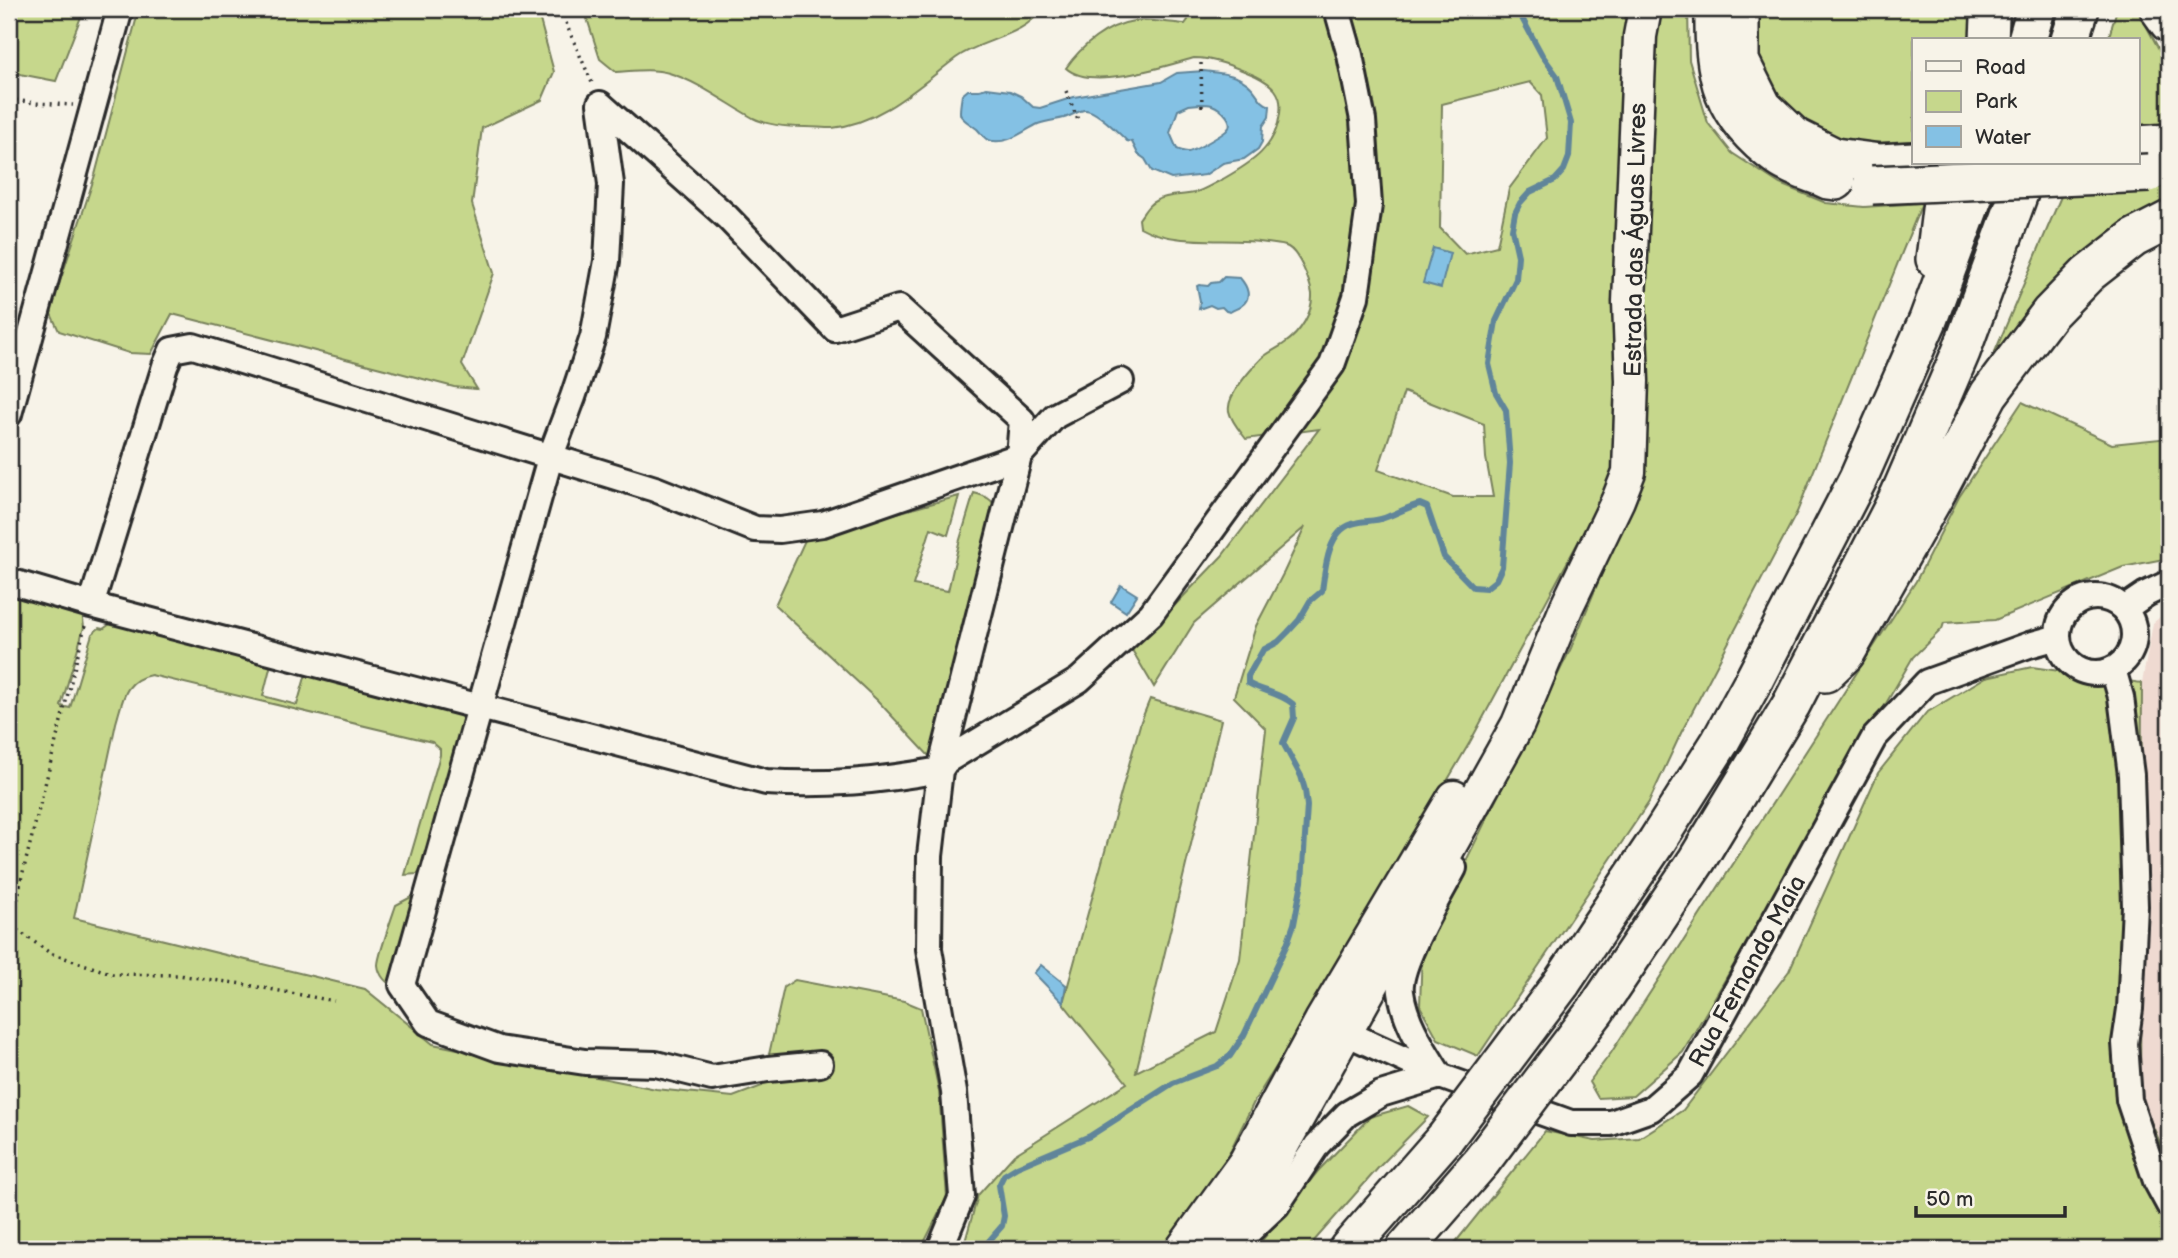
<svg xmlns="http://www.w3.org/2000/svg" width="2178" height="1258" viewBox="0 0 2178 1258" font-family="'Balsamiq Sans',sans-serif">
<rect width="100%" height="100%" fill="#f7f3e8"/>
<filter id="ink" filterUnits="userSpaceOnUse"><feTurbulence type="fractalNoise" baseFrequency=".0143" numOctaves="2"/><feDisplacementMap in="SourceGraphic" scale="14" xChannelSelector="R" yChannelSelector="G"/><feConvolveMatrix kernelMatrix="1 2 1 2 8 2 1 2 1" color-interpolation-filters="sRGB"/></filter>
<g filter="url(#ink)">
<path fill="#efdad1" d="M2169 609V1163L2140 1097 2142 683 2153 623Z"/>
<path fill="#c6d78c" stroke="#78815c" stroke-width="2" fill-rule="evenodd" d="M9 9H84L56 81 9 72Z
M139 9H537L554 72 542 100 482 128 472 204 494 273 462 365 477 389 454 387 172 314 151 354 129 353 59 331 50 312 95 175Z
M584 9H1042C1022 38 983 38 956 58 918 87 881 123 832 128 823 128 814 127 805 127 788 127 769 126 753 118 726 103 699 82 669 73 652 68 633 71 616 72L600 59Z
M1185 9H1634L1622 461 1470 742 1318 1001 1255 1100 1217 1178 1172 1240 1160 1249H963L978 1195 1014 1155 1127 1083 1063 1003 1141 721 1150 699 1221 720 1136 1072 1216 1032 1240 959 1266 729 1234 697 1256 626 1284 572 1305 527 1194 623 1154 687 1132 650 1222 556 1319 429 1246 439C1240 431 1231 421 1229 411 1226 396 1252 368 1262 358 1269 352 1277 349 1285 343 1300 333 1313 313 1312 294 1310 281 1299 253 1288 247 1282 244 1272 244 1267 243 1227 237 1175 247 1140 227L1139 219C1145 211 1148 204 1157 200 1168 194 1182 196 1194 193 1204 190 1213 184 1223 179 1251 163 1276 148 1280 113 1283 93 1272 84 1256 76 1237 68 1215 58 1194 58 1165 66 1091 91 1066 68 1081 46 1107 25 1134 21 1150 19 1168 23 1185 24L1188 20ZM1530 82 1542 95 1547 138 1509 189 1497 246 1465 254 1440 228 1442 104ZM1404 392 1484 424 1486 458 1493 497H1453L1378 470Z
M1659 9H1688L1689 60 1708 123 1732 153 1780 184 1826 203 1864 207 1922 203 1797 512 1681 733 1649 802 1478 1056 1438 1039 1420 1006 1422 950 1571 648 1637 488 1642 404 1653 24Z
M1755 9H1973L1980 40H1914V141L1867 143 1835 139 1799 124 1757 71Z
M2117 9H2137L2160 51 2169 58V126L2138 128V40H2108Z
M2169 187V206L2010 351 1991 361 2062 194Z
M2022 402 2112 444 2169 438V558L2123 567 1995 620 1944 623 1942 629 1913 657 1683 1052 1633 1096 1598 1098 1589 1082 1611 1053 1916 581 1959 497Z
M974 493C986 496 992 499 998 510L933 751 929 756 877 700 775 605 806 538 959 496 948 535 931 528 913 585 948 591 959 543Z
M9 591 82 612 84 627 61 706 70 708 92 634 99 628 103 629 113 622 271 664 263 696 297 705 306 674 459 715 467 723 426 870 417 874 405 875 440 755V749L432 742 151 675C124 680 123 700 116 723L74 918 365 989 433 1044 656 1089 733 1097 762 1086 784 987 795 980 904 1001 921 1008 939 1091 947 1197 921 1249H9Z
M2032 667 2142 683 2140 1097 2169 1163V1249H1450L1545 1131 1595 1141 1639 1138 1683 1110 1789 971 1878 773 1926 713 1986 677Z
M415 895 395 986C386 984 379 975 378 965 378 956 392 917 396 905Z
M1408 1106 1428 1117 1379 1167 1307 1249H1255L1318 1171 1370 1117Z"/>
<path fill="#84c1e4" stroke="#60859a" stroke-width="2" fill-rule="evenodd" d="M1204 71C1221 73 1239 74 1251 87 1259 95 1259 102 1270 106L1269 117 1263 126 1262 142 1258 149 1244 159 1223 163 1205 175 1171 179 1152 171 1145 159 1138 154 1132 142 1127 141C1119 133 1095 108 1084 110 1078 111 1071 116 1064 118 1056 120 1047 121 1038 124 1023 131 1007 146 988 140 984 138 981 133 977 129 958 115 958 120 962 95L968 90H979L987 88 1010 91 1021 96 1033 107 1040 108 1074 97 1161 82 1177 73ZM1200 104C1204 104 1208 104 1212 105 1220 108 1236 121 1227 130 1224 134 1192 152 1188 152 1184 152 1180 150 1177 149L1170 133 1178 110 1189 105Z
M1433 248 1450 253 1441 288 1423 283Z
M1224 277 1240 278C1247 286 1253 298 1241 306 1238 309 1234 309 1230 312L1226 311 1222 307 1216 308 1210 305 1199 309 1200 301 1197 286 1199 285 1208 286 1211 283 1219 282Z
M1121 585 1137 595 1126 612 1111 602Z
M1041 965 1066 985 1063 1003 1034 973Z"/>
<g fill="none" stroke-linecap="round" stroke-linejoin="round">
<path stroke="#60859a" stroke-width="6" d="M911 1249 925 1245 936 1249
M982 1249 1002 1226 1004 1216 999 1185 1004 1175 1017 1167 1090 1136 1173 1083 1217 1066 1230 1056 1244 1035 1287 944 1294 924 1302 882 1307 806 1305 790 1301 776 1283 743 1294 718 1293 704C1280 693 1264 692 1248 683V676L1263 650 1278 642 1288 632 1299 620 1310 601 1322 591C1325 571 1327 532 1352 524 1362 520 1374 522 1384 518 1396 514 1407 507 1420 504L1427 507 1444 557 1473 587 1486 588 1496 580 1502 567 1510 463 1506 410 1496 393 1489 364 1493 339 1496 321 1516 279 1518 256 1512 229 1515 213 1520 203 1530 192 1555 180 1564 170 1569 157 1571 123 1557 76 1542 55 1517 9"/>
<g stroke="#2b2b2b" stroke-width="30">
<path id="minor" d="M9 414 120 9
M9 581 91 605 766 782C827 786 879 781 940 770L1019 456 1022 420 899 308 835 329 727 217 600 104 611 184 607 261 593 337 573 397 550 458 402 985 428 1023 499 1049 585 1062 656 1064 712 1078 768 1069 820 1064
M2058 635a38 38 0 1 1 76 0a38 38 0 1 1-76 0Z
M91 605 165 366 172 350 193 346 655 489 755 529 780 530 823 524 1019 456 1055 416 1121 381
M2124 609 2146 594 2169 583
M2113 669 2121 697 2131 775 2135 906 2130 1009 2125 1043 2129 1100 2156 1181 2169 1205
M1331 1026 1440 1076 1571 1123H1611L1651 1109 1690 1075 1874 738 1927 682 2029 645 2058 637
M1440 1076C1424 1050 1405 1023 1401 992 1397 965 1440 895 1454 868
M940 1249 962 1196 954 1092 929 949 930 856 940 770 946 761 1079 680 1151 614 1332 365 1356 297 1369 205 1363 120 1350 55 1337 9
M1230 1249 1277 1205 1317 1145 1347 1114 1381 1094 1440 1076"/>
</g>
<g stroke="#2b2b2b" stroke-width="37">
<path id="major" d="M1182 1249 1245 1162 1321 1021 1454 797
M1213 1249 1229 1231 1262 1182 1518 724 1567 606 1618 500 1629 472 1632 381 1629 302 1640 36 1645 9"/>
</g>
<g stroke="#2b2b2b" stroke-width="42">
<path id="highway" d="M1714 9C1713 76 1721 116 1779 158 1793 168 1812 173 1828 180L1836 181
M1740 9V61L1763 107 1795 137 1835 157 1880 163 1914 161
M1988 9 1990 18 1989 40
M2159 9 2169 23
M2027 40 2036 9
M2070 40 2080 9
M2138 145 2169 143
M1935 259 1942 202 1956 163
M1825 673 1846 653 1938 490 1989 394 2050 313 2088 274 2134 238 2169 220
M1561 984 1657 841 1720 742 1754 680 1858 479 1928 320 1986 163
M1596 1010 1697 860 1791 705 1899 496 1961 352 2030 163
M1348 1249 1446 1137
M1405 1249 1481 1162"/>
</g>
<path stroke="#2b2b2b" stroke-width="3.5" stroke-dasharray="2 5" stroke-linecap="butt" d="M563 9 567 26 593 85
M1201 63 1202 109
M1066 91 1078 120
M9 99 34 103 73 105
M85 626 21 880 13 927 50 953 113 974 178 975 242 984 334 1001"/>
<use href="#minor" stroke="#f7f3e8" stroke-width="24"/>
<use href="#major" stroke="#f7f3e8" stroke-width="32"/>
<use href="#highway" stroke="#f7f3e8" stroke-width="37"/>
<g stroke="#2b2b2b" stroke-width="42" stroke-linecap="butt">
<path id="highway-bridge" d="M1872 185 2149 173
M1446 1137 1561 984
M1481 1162 1596 1010"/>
</g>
<use href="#highway-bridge" stroke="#f7f3e8" stroke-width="37"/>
</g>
</g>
<g text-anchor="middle" stroke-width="6" stroke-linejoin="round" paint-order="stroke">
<g font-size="24" fill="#2b2b2b" stroke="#f7f3e8">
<text transform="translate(1635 240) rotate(-89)" y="8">Estrada das Águas Livres</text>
<text transform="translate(1747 971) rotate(-61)" y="8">Rua Fernando Maia</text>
</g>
</g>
<rect width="2178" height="1258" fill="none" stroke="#f7f3e8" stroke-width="35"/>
<rect x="18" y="18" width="2143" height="1223" fill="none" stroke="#2b2b2b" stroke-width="2.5" filter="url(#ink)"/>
<rect x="1912" y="38" width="228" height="126" fill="#f7f3e8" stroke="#a5a39c" stroke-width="2"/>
<rect x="1926" y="61" width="35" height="10" fill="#f7f3e8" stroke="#a5a39c" stroke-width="2"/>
<text x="1975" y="74" font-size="21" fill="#2b2b2b">Road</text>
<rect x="1926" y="91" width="35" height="21" fill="#c6d78c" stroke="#a5a39c" stroke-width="2"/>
<text x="1975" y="108" font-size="21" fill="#2b2b2b">Park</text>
<rect x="1926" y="126" width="35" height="21" fill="#84c1e4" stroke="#a5a39c" stroke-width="2"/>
<text x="1975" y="144" font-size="21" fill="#2b2b2b">Water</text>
<path d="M1916 1206v10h149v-10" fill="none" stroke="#2b2b2b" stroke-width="3.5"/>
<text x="1926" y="1206" font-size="21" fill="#2b2b2b" stroke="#f7f3e8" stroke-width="5" paint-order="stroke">50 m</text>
</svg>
